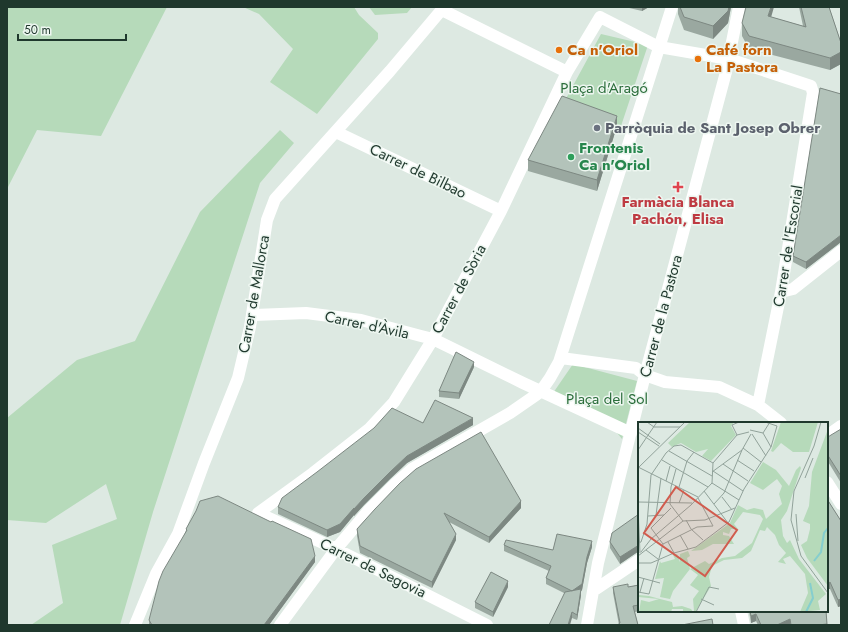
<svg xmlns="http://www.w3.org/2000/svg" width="848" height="632" viewBox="0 0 848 632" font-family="Jost,sans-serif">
<rect width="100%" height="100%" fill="#dde9e2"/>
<path fill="#b6daba" d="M7 7H167L101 136 37 130 7 189Z
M243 7H354L359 15 378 33V39L317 114 270 82 293 49 259 14Z
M369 7H412L407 13 375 15Z
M601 34 648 45 621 126 562 106Z
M280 130 294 143 260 183 153 512 120 625H31L63 603 52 545 117 519 106 484 46 523 7 520V418L77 360 135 341 200 212Z
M573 364 637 381 622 439 614 429 551 396Z"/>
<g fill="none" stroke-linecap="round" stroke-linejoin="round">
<path stroke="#fff" stroke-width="12" d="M442 10 567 72
M600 17 659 47 729 59 811 86 813 93 781 292 758 405
M336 132 501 211
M781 292 793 289 841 251
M252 315 306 313 361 320 421 336 433 339 523 383 631 433
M561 358 636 368 645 375 665 382 719 387 758 405 781 423
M827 436 841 426
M827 482 841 504
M593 591 639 560
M741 611 744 625
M135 625 156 574 178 534 204 463 238 378 250 327 267 220 275 199 390 71 444 7
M280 625 336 549 369 510 395 484 412 469 510 413 536 395 541 391 550 378 559 362 672 7
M487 625 336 549 258 513 313 473 369 429 394 402 433 339 501 211 567 72 600 17
M587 625 598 563 645 375 726 72 739 7"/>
</g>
<path fill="#9aa8a0" d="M625 7H649L642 11Z
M678 7H731L728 23 713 39 684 30 678 14Z
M799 7H829L841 43V64L830 70 749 49 742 36V23L771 17 803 26Z
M841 94V242L806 269 793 262V256Z
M617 126 597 191 528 171V160Z
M474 367 459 399 439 397V391Z
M423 423 473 425 407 463 390 479 364 505 354 516V515L340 532 327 537 278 514V507Z
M841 429V483L827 460V439Z
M400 483 521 508 489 543 449 522 456 540 432 588 360 553 357 536V529Z
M827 499 841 521V606L838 607 830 589H829L827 581Z
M639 514V551L620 564 610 548V542Z
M186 529 315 562 269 625H149V620L186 531Z
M504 545 553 550 592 547 587 563 582 590 581 591V595L577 620 572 618 564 593 546 584V578L549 571 504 551Z
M639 585V611H641L635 612 638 625H619L613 593V587H628Z
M508 587 493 617 475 608V602Z
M749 611H826L827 625H758L756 621 751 623Z"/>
<path fill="#7d8882" d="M642 7H649L642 11Z
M729 7H731L728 23 713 39V26Z
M771 7H774L768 28V16Z
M841 52V64L830 70V58Z
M617 116V126L597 191V180Z
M841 235V242L806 269V262Z
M474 362V367L459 399V393Z
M473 418V425L407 463 390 479 364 505 354 516V509L364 498 390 472 407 456Z
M521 501V508L489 543V537Z
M354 508V515L340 532 327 537V530Z
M456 534V540L432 588V582Z
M592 541V547L587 563 582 590 581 591V595L577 620V615L572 591 587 557Z
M639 545V551L620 564V557Z
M315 556V562L269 625H264Z
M508 581V587L493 617V612Z
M830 582V589H829V583Z
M841 599V606L838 607V600Z
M572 612V618L570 625H568Z
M756 614V621L751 623V616Z
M790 619V625H777Z"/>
<path fill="#b3c3ba" stroke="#7d8882" d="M680 7H729L728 11 713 26 684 17Z
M746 7H771L768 16 806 27 801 7H829L841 43V52L830 58 749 36 742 23Z
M820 88 841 94V235L806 262 793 256Z
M562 96 617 116 597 180 528 160Z
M456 352 474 362 459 393 439 391Z
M435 400 473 418 407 456 390 472 364 498 354 509V508L340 524 327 530 278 507 282 498 317 472 374 428 392 408 423 423Z
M841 429V476L827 454 828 437 831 435Z
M481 432 521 501 489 537 444 513 456 534 432 582 360 546 357 529 375 509 400 483 416 469Z
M218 496 271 522 272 521 311 539 315 556 264 625H152L149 620 159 581 163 571 187 530 186 529 196 511 200 501Z
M827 499 841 521V599L838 600 830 582 829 583 827 575Z
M639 514V545L620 557 610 542 612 533Z
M557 534 592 541 587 557 582 584 572 591 546 578 551 566 504 545 506 540 553 550Z
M491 572 508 581 493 612 475 602Z
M628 584V587L639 585V605L633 606 638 625H620L619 623H620L613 587Z
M581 589 577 615 572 612 568 625H549L565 592Z
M750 611H826L827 624 818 625H819H791L790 619 777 625H761L756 614 751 616Z
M712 619 713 625H682Z"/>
<g fill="#e8710a" stroke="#edf6f0" stroke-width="1.5">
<circle cx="559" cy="50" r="4"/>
<circle cx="698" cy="59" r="4"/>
</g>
<circle fill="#6b7280" stroke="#edf6f0" stroke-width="1.5" cx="597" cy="128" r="4"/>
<circle fill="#2e9e5b" stroke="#edf6f0" stroke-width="1.5" cx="571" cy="157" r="4"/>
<path fill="#e0444e" stroke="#edf6f0" stroke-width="1.5" d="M676 181h4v4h4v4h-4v4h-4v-4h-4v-4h4z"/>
<g text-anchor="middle" stroke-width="3" stroke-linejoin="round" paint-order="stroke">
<g font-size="15" font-weight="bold" fill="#c56008" stroke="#edf6f0" text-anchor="start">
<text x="567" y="55">Ca n'Oriol</text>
<text x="706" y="55">Café forn<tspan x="706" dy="17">La Pastora</tspan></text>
</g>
<g font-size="15" fill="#2a6d3a" stroke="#edf6f0">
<text x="604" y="93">Plaça d'Aragó</text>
<text x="607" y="404">Plaça del Sol</text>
</g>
<g font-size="15" font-weight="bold" fill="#5b616d" stroke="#edf6f0" text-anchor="start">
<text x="605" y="133">Parròquia de Sant Josep Obrer</text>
</g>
<g font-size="15" font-weight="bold" fill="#27864d" stroke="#edf6f0" text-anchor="start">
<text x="579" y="153">Frontenis<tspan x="579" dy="17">Ca n'Oriol</tspan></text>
</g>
<g font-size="15" fill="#1f382d" stroke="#edf6f0">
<text transform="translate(418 171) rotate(26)" y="5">Carrer de Bilbao</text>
<text transform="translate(788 246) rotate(-81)" y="5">Carrer de l'Escorial</text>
<text transform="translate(459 289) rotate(-62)" y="5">Carrer de Sòria</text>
<text transform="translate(254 294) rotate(-80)" y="5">Carrer de Mallorca</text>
<text transform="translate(661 316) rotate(-75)" y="5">Carrer de la Pastora</text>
<text transform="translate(367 325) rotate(12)" y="5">Carrer d'Àvila</text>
<text transform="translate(373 568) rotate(26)" y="5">Carrer de Segovia</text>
</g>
<g font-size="15" font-weight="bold" fill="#be3a42" stroke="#edf6f0">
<text x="678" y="207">Farmàcia Blanca<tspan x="678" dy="17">Pachón, Elisa</tspan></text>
</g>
</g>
<g transform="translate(638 422)">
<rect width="190" height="190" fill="#dde9e2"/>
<path d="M52 0H96L93 4 98 13 73 39 64 34 70 27 58 30 43 21 34 25 30 21ZM143 0H180L171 30H155L143 21 135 30 133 29ZM190 7V164L169 136 163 123 169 119 172 107V102L165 99 171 84 174 50ZM125 40 138 48 151 64 158 48 162 44 163 46 149 89 143 98 145 114 149 121 152 118 161 137 188 172 180 179 182 188 162 190 170 171 167 152 152 134 145 137 148 142 140 140 148 131 141 123 137 113 129 105 127 109 122 108 113 129 104 136 86 138 74 144 71 155 73 164 58 189H56L55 177 61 169 52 163 60 153 52 147 35 169 32 177 22 175 26 156 17 157 22 139 23 141 37 137 35 133 39 132 42 140V132L50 129 52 134 49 136 52 147 67 139 71 142 84 136 97 134 114 121 125 97 122 93 105 90 96 102 100 107H93L91 112 85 110V113L91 114 96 122H75L64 128 53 129 92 101 100 83 109 88 116 86 125 88 128 97 144 82 141 72 144 64 139 57 125 68 112 61ZM1 173 11 174 22 177 34 180 35 185 44 184 53 187 55 190H45V187H34L33 190H1L3 178 11 180 21 177 0 175Z" fill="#b6daba"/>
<path fill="none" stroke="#85cece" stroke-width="2" d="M176 139 183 130 186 111 190 106M168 190 175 176 172 161"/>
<path fill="none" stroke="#91a29a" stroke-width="1" d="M9 0 16 5H42M183 0 176 24 156 69 153 98 163 134 190 171M0 6 22 22M112 8 125 11M0 10 21 24M125 11 133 25M125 11 132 0M114 12 128 34M99 13 94 3 101 0M105 26 123 40M0 28 19 0M31 29 74 54M24 38 70 65M99 38 116 49M75 41 99 13 111 10M85 42 110 59M0 45 60 75M0 46 47 0M38 47 33 65 32 82 45 99M75 49 105 69M74 50 104 28 113 12M167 56 175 36M28 59 32 44M74 61 101 78M41 65 49 39 56 30M66 69 90 101M84 75 94 88M0 80 54 81M41 81 46 68M76 82 86 71 104 28M0 84 2 131M158 92 160 119M18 93 23 56M10 94 26 93M48 98 53 107 65 118M42 113 50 127M30 120 36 131M0 121 3 120 9 102 13 53 28 31 36 24 43 23 75 41M25 122 59 105 75 104 60 76M25 122 13 106 33 86M8 128 20 137M3 130 13 117 53 83 74 61 75 41M0 134 45 99 67 98 97 86M0 141H13L36 131 58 125 91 100 106 67 133 25 139 4 127 0M0 155 22 161M0 170 11 172 25 122M2 170 6 156M63 177 76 183M58 190 71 165 81 167"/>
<path fill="#d15c4e" fill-opacity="0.15" stroke="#d15c4e" stroke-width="2" d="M38 65 99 108 67 154 6 111Z"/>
<rect width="190" height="190" fill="none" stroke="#1f382d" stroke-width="2"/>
</g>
<rect width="848" height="632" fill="none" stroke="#1f382d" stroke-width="16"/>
<path d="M18 34v6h108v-6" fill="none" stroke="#1f382d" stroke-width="2"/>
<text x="24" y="34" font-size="12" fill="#1f382d" stroke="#edf6f0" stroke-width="3" paint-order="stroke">50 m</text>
</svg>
